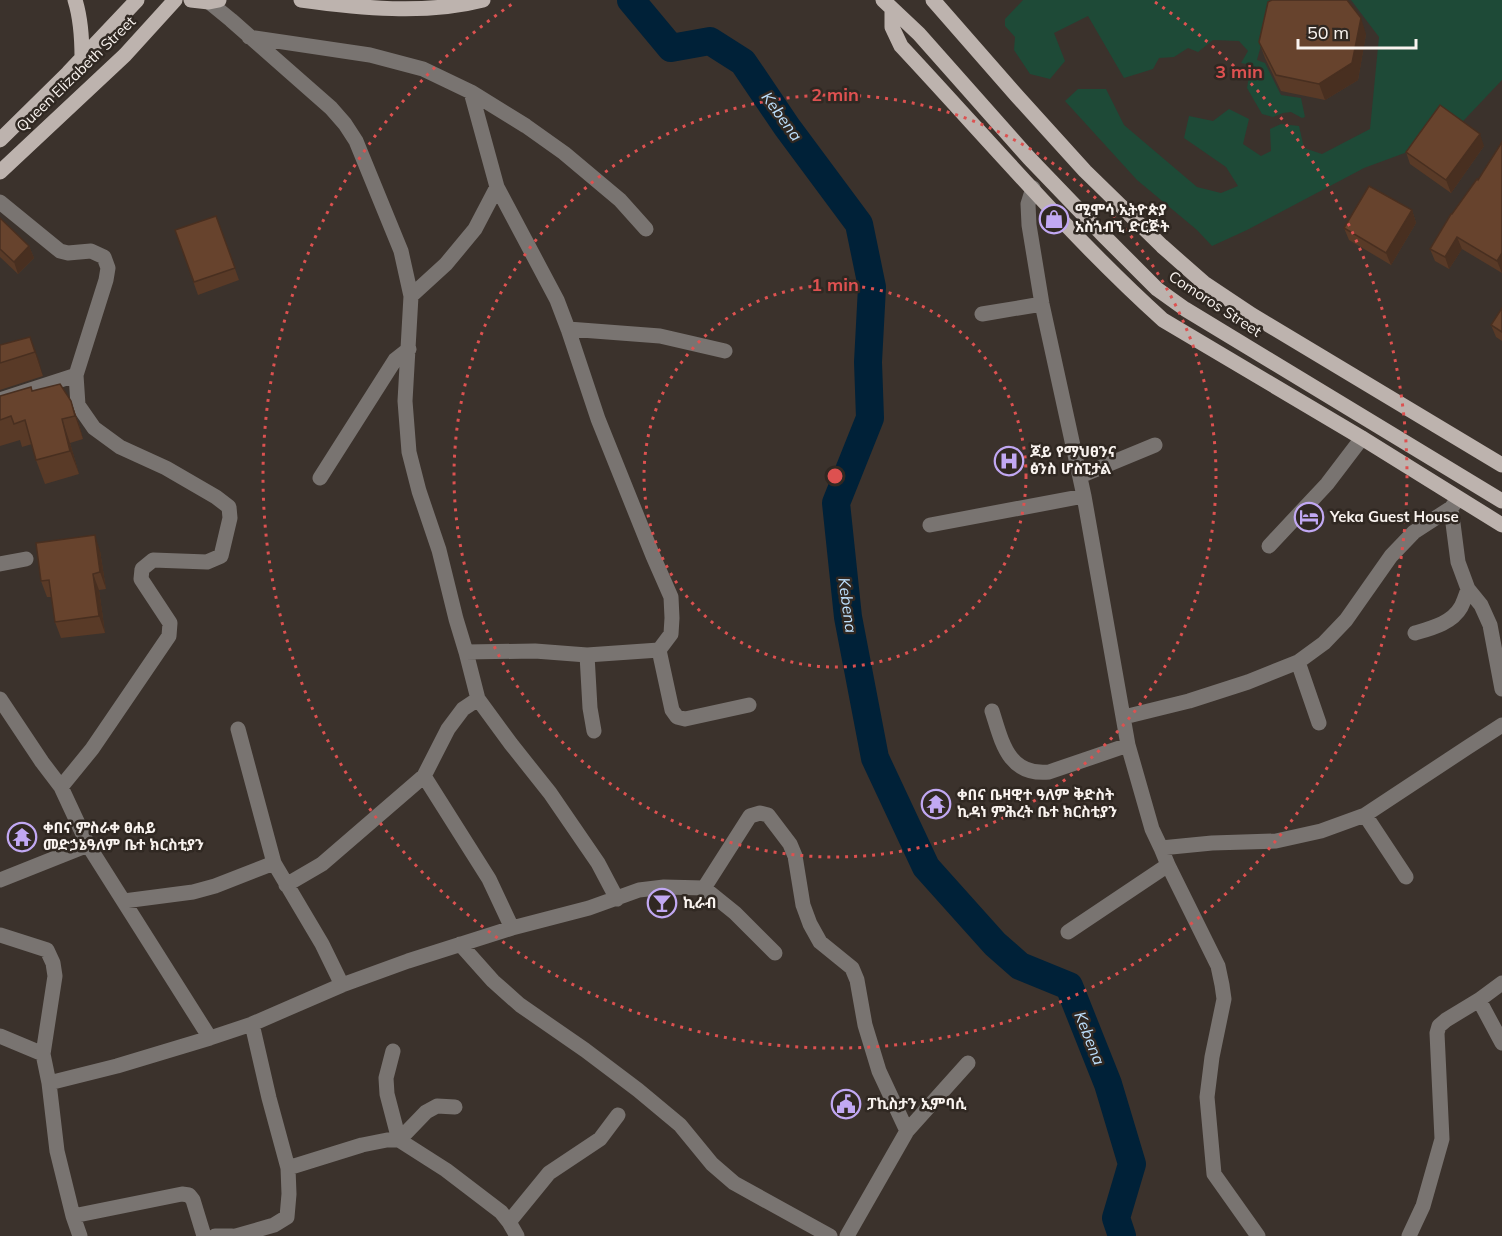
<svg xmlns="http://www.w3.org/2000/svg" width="1502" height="1236" viewBox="0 0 1502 1236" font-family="Mulish,'Noto Sans Ethiopic',sans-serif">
<rect width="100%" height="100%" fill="#3b322c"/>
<path fill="#1e4a37" d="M1023 0H1292L1271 9 1257 60 1265 63 1281 95 1301 98 1305 117 1302 118 1291 112 1283 113 1273 117 1262 114 1247 88 1251 65 1241 63 1248 51 1239 41 1213 40 1198 52 1188 48 1174 57 1159 58 1153 69 1124 78 1088 16 1054 33 1065 61 1050 79 1030 74 1014 50 1015 37 1005 26V19Z
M1351 0H1502V80L1448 137 1364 168 1247 230 1212 246 1197 230 1137 180 1065 101 1078 89H1106L1124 125 1197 187 1221 193 1238 186 1226 167 1184 138 1189 116 1213 121 1229 109 1249 119 1243 144 1261 156 1271 151 1270 129 1281 124 1299 126 1304 148 1322 154 1370 129 1379 37Z"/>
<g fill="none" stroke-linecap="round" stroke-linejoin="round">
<path stroke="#002138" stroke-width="28" d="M631 0 671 48 710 41 743 62 787 127 859 224 872 287 868 362 870 418 836 503 848 617 875 758 926 867 995 944 1020 966 1069 986 1108 1084 1132 1164 1116 1218 1122 1236"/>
<path stroke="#797471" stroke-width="15" d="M209 2 231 20 331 108 345 124 356 141 401 251 411 296 405 401 409 452 419 491 439 550 456 619 466 652 478 699 511 744 550 793 598 863 617 899
M249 37 370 55 423 69 471 92 497 187 557 300 568 329 598 419 653 556 671 597 672 618 671 634 659 650 587 655 535 651 466 652
M471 92 526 126 564 153 620 200 646 229
M1033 188 1028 204 1029 225 1042 304 1084 496 1128 745 1152 829 1161 848 1212 843 1276 841 1321 831 1365 815 1468 747 1502 725
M0 202 60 251 68 253 91 251 104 257 108 268 106 280 76 375 0 400
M411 296 446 264 475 229 497 187
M982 314 1042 304
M568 329 660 336 725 351
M1080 476 1155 445
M320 478 395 360 409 349
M1451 508 1458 562 1468 589 1481 605 1490 625 1502 689
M930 525 1084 496
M1269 546 1327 484 1362 438
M0 564 26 559
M1415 633C1432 628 1452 623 1461 607 1464 601 1466 595 1468 589
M659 650 672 710 677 717 685 719 749 705
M587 655 590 708 594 731
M1298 662 1319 723
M0 699 42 762 61 787 88 845 210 1038
M478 699 463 709 448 729 424 776 489 879 512 928
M992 711C1002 742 1008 776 1049 772L1128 745
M1124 717 1189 701 1248 682 1298 662 1324 643 1346 620 1391 556 1414 532 1451 508 1458 499
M238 729 274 863 322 944 342 985
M61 787 92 749 169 636 170 623 141 579 142 569 153 560 207 562 221 556 230 518 229 507 216 497 166 468 120 447 94 428 78 405 76 375
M1365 815 1406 877
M1161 848 1168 865 1218 966 1222 985 1224 999 1212 1057 1207 1097 1214 1174 1258 1236
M0 880 88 845
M286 885 322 864 424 776
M704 888 750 816 760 813 768 815 790 844 795 856 803 905 810 924 820 942 852 968 857 980 865 1025 879 1071 907 1131
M124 901 193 892 215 886 274 863
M1068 932 1168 865
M0 935 47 950 53 963 55 976 43 1054 49 1083 57 1151 73 1216 80 1236
M460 944 493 981 520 1005 585 1050 638 1090 680 1125 712 1164 734 1183 830 1236
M1479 1000 1502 1043
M0 1036 43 1054
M393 1051 386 1078 387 1094 399 1140 426 1112 437 1106 455 1107
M49 1083 117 1066 210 1038 252 1024 342 985 408 961 512 928 589 908 639 890 664 887 704 888 735 913 775 953
M288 1168 362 1145 387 1140H399L446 1170 501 1212 509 1222 517 1236
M73 1216 182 1194 189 1195 193 1200 204 1236
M509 1222 549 1173 600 1139 618 1115
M215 1236H232
M236 1236 274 1225 287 1217 289 1194 288 1168 269 1098 252 1024
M847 1236 907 1131 968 1063
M1409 1236 1423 1206 1442 1139 1437 1033 1439 1026 1446 1020 1479 1000 1502 983"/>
<path stroke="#bdb3ae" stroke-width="15" d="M75 0C81 19 82 38 82 58
M191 0 209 2 219 0
M301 0C359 8 426 15 483 0
M883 0 919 34 1029 158 1104 236 1157 289 1185 309 1502 501
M933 0 1017 96 1085 171 1162 246 1204 283 1252 315 1502 465
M892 9V27L901 46C987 138 1069 235 1163 320L1362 438 1502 525
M0 140 68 73 137 0
M0 172 125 55 175 0"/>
</g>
<path fill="#593a27" d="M1366 34 1358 80 1325 100 1281 91 1265 58 1259 42Z
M1484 146 1451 193 1410 164 1406 152Z
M1477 179 1502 273 1462 249 1449 269 1435 261 1430 249Z
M1412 210 1416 223 1391 265 1349 240 1344 228Z
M216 216 239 280 198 295 175 230Z
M0 218 29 246 34 258 18 274 0 257Z
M1502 308V341L1496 337 1491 325Z
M30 337 43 376 0 390V345Z
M32 391 71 401 79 424 83 439 70 443 79 474 45 484 36 460 32 444 22 447 20 440 0 446V396Z
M100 551 106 589 99 590 105 633 61 638 55 622 52 597H47L41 581Z"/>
<path fill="#482f20" d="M1361 18 1366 34 1358 80 1325 100 1319 84Z
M1480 134 1484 146 1451 193 1446 180Z
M1412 210 1416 223 1391 265 1386 253Z
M1457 237 1462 249 1449 269 1445 257Z
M29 246 34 258 18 274 14 262Z
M1502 253V273L1497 261Z
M30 337 39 360 43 376Z
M71 401 79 424 83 439 75 416Z
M62 419 70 443 79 474 70 451Z
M95 535 100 551 106 589 100 572Z
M93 574 99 590 105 633 99 616Z"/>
<path fill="#67432d" stroke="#482f20" stroke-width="1.5" d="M1272 0H1347L1361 18 1352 63 1319 84 1276 75 1259 42 1268 2Z
M1440 105 1480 134 1446 180 1406 152Z
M1502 142V253L1497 261 1457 237 1445 257 1430 249 1451 214H1452L1477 179 1478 180Z
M1369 186 1412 210 1386 253 1344 228Z
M216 216 235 268 194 282 175 230Z
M0 218 29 246 14 262 0 249Z
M1502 308V332L1491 325Z
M30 337 35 352 0 363V345Z
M60 384 71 401 75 416 62 419 70 451 36 460 25 420 14 424 11 416 0 420V396L31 387 32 391Z
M95 535 100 572 93 574 99 616 55 622 49 580 41 581 36 543Z"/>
<g fill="none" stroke="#dd5150" stroke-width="3" stroke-dasharray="3 6">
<circle cx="835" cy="476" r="191"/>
<circle cx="835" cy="476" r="381"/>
<path d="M1155 2A572 572 0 1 1 515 2"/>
</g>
<defs>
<g id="shop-ring" transform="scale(1.5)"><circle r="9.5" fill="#302822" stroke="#c1a8f3" stroke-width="1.5"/><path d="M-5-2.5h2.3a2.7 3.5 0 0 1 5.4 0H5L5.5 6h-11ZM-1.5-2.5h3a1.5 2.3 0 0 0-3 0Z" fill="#c1a8f3"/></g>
<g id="hospital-ring" transform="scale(1.5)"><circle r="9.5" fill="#302822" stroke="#c1a8f3" stroke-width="1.5"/><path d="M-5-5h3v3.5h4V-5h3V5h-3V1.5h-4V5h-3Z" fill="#c1a8f3"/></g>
<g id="hotel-ring" transform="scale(1.5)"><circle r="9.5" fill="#302822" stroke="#c1a8f3" stroke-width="1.5"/><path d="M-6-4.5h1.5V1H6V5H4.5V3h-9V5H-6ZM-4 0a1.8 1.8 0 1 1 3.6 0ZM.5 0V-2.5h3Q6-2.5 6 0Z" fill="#c1a8f3"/></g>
<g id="temple-ring" transform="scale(1.5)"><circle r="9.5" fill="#302822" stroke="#c1a8f3" stroke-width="1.5"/><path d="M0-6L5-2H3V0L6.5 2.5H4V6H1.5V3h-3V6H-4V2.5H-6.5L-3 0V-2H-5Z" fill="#c1a8f3"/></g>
<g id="bar-ring" transform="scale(1.5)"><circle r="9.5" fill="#302822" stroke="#c1a8f3" stroke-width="1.5"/><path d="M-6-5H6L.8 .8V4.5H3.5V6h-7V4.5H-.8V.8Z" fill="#c1a8f3"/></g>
<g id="civic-ring" transform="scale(1.5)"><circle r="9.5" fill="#302822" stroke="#c1a8f3" stroke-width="1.5"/><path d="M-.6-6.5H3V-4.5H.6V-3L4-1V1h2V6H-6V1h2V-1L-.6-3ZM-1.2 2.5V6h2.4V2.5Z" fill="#c1a8f3"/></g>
</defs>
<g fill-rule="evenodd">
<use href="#shop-ring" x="1054" y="219"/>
<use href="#hospital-ring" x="1009" y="461"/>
<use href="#hotel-ring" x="1309" y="517"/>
<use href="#temple-ring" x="936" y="804"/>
<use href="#temple-ring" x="22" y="837"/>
<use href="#bar-ring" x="662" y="903"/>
<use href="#civic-ring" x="846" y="1104"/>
</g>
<g text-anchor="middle" stroke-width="5" stroke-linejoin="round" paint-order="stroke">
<g font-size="15" fill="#f9f3ef" stroke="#302822">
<text transform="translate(76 74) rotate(-44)" y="5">Queen Elizabeth Street</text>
<text transform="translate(1215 304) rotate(33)" y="5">Comoros Street</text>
</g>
<g font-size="15" font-weight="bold" fill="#f9f3ef" stroke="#302822" text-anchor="start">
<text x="1075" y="215">ሚሞሳ ኢትዮጵያ<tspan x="1075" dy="17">አስጎብኚ ድርጅት</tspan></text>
<text x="1030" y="457">ጆይ የማህፀንና<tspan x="1030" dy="17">ፅንስ ሆስፒታል</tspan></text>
<text x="1330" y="522">Yeka Guest House</text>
<text x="957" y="800">ቀበና ቤዛዊተ ዓለም ቅድስት<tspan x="957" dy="17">ኪዳነ ምሕረት ቤተ ክርስቲያን</tspan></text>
<text x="43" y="833">ቀበና ምስራቀ ፀሐይ<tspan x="43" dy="17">መድኃኔዓለም ቤተ ክርስቲያን</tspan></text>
<text x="683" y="908">ኪራብ</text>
<text x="867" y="1109">ፓኪስታን ኢምባሲ</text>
</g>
<g font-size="16" font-style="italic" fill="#bee1fe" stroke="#302822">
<text transform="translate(782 116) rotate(54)" y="6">Kebena</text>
<text transform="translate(848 605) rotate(82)" y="6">Kebena</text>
<text transform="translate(1090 1038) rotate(68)" y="6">Kebena</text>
</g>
</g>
<circle cx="835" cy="476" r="9" fill="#dd5150" stroke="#302822" stroke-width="3"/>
<g font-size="18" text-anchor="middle" font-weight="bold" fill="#dd5150" stroke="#302822" stroke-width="5" stroke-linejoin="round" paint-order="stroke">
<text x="1239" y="78">3 min</text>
<text x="835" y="101">2 min</text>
<text x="835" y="291">1 min</text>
</g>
<path d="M1298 39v9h118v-9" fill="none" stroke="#f9f3ef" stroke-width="3"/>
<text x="1307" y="39" font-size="18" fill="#f9f3ef" stroke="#302822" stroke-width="4.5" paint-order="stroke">50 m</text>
</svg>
